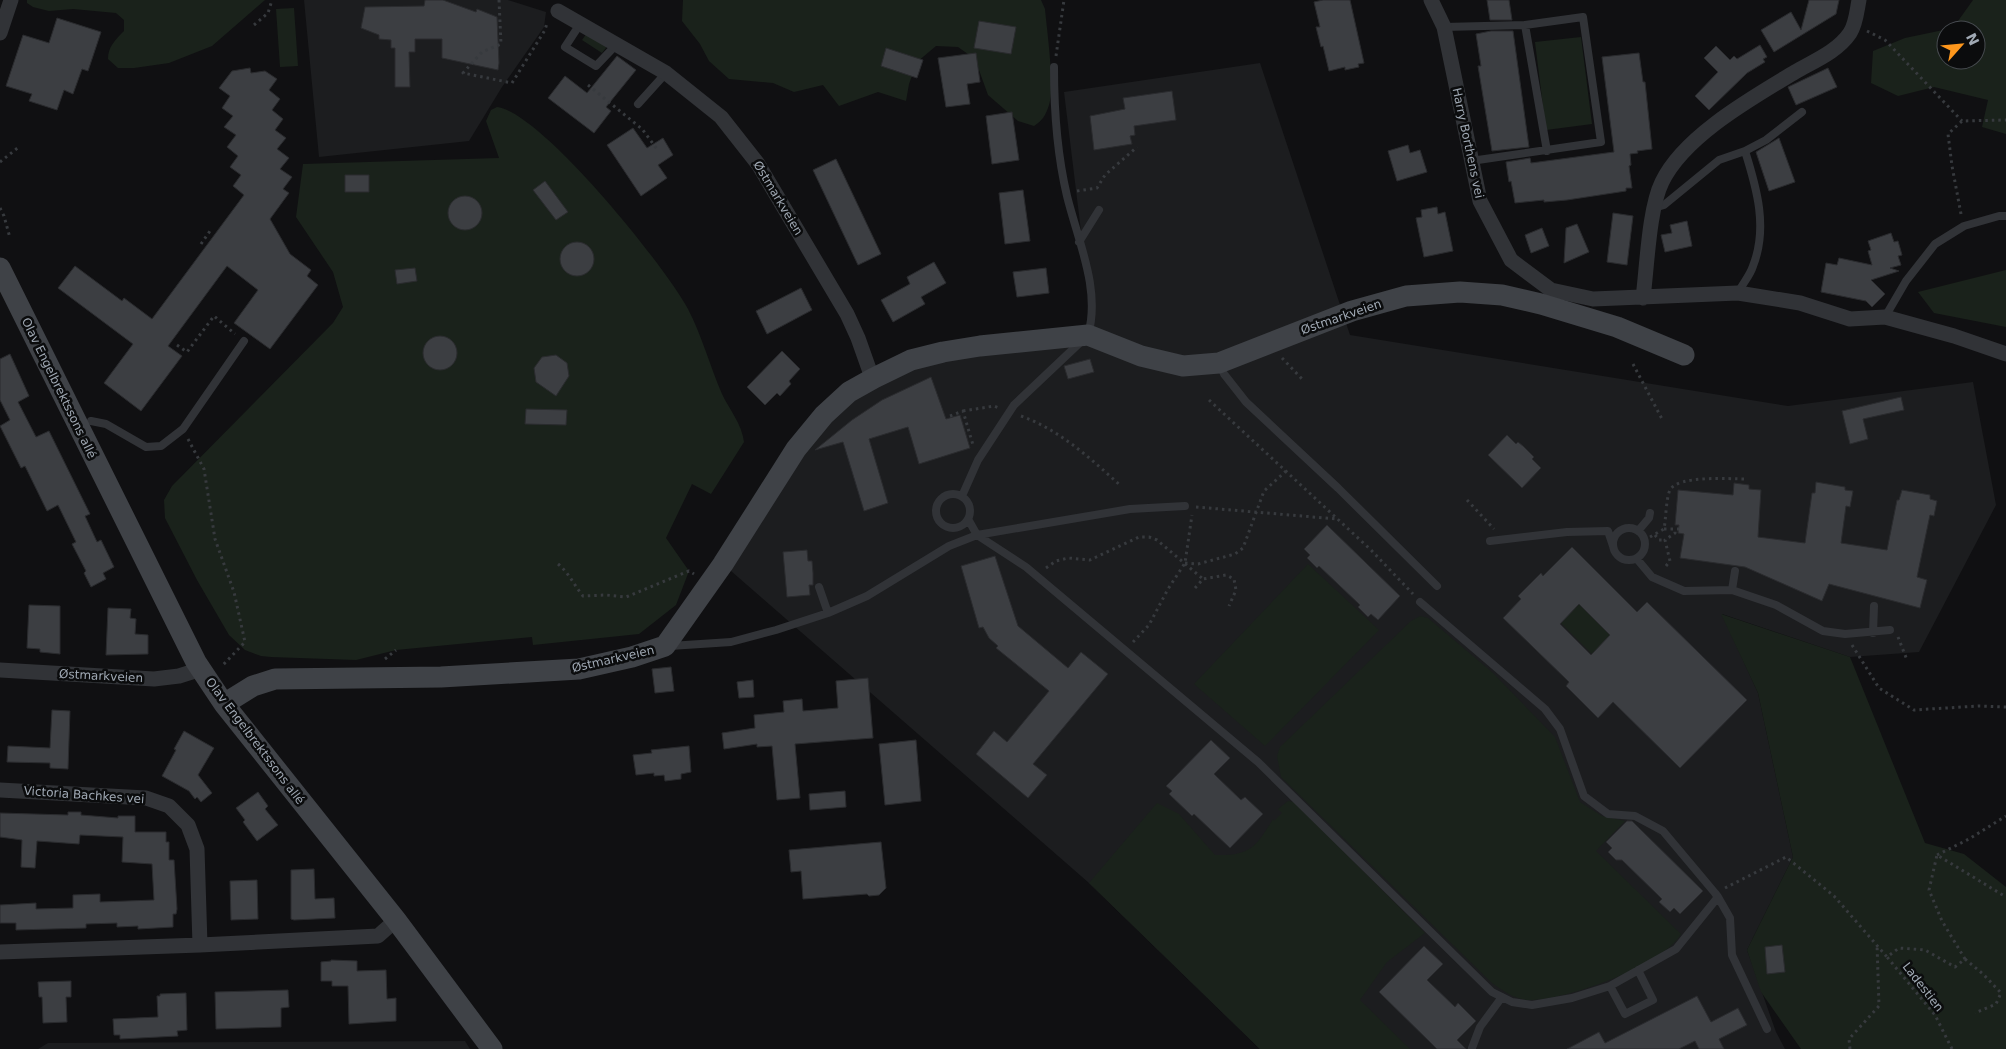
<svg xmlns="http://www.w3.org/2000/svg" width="2006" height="1049" viewBox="0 0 2006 1049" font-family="'DejaVu Sans',sans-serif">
<rect width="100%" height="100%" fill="#101012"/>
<path fill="#1c1d1f" d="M304 0H508L546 12 544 27 502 87 469 141 319 157Z
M1260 63 1350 335 1788 406 1973 382 1996 505 1919 652 1850 657 1722 614 1758 693 1793 857 1747 950 1776 1032 1785 1049H1260L1089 883 723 564 824 415 911 360 1088 335 1092 321 1064 92Z
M465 1041 470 1049H38L48 1043Z"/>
<path fill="#1a221b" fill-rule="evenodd" d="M27 0H265L212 46 169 63 134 68H118L108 59C108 47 115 40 124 31V20L116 13 73 9 49 11 33 7 27 3Z
M683 0H1041L1045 9C1047 31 1055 87 1049 105 1046 115 1042 121 1034 126L1018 121 988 95 975 59 958 47 936 46 917 62 909 84 906 101 878 92 839 106 823 85 794 92 773 83 729 79 709 61 700 44 682 21Z
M1973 0H2006V134L1982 127 1988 100 1934 87 1898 96 1871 83 1873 51 1905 38 1953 28ZM1946 30H1976V60H1946Z
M294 8 298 66 280 67 276 9Z
M587 33 609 44 602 53 582 40Z
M1581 37 1592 124 1546 130 1535 42Z
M497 107C542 113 665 266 688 309 702 336 710 366 722 394 729 409 742 424 744 442L711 494 692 484 666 538 689 571 676 605 639 634 533 645 532 637 396 650 356 660 271 657 261 656 245 650 229 635 197 580 165 518 164 500 172 486 333 323 343 307 333 272 296 217 303 164 499 158 486 121 491 110Z
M2006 270V327L1934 313 1918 292Z
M1308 564 1379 630 1265 746 1194 684Z
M1580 603 1611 634 1592 654 1561 623Z
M1721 614 1850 657 1925 843 1964 854 2006 887V1049H1801L1761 992 1747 950 1793 857 1758 693Z
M1420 616 1428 618 1493 673 1555 737 1580 802 1602 816 1625 821 1596 851 1681 934C1663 966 1566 1000 1530 1000 1516 1000 1503 991 1492 983L1281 777 1277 756 1280 747 1411 621Z
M1288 801 1294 802 1425 933 1387 962 1360 1000 1410 1049H1260L1089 883 1157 803 1179 814 1215 855C1250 856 1256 847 1273 819L1274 821 1282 813 1278 809Z"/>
<path fill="#3c3e42" stroke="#2a2b2e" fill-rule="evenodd" d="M425 0H443L476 12 477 9 497 17 499 63 498 70 442 58V39H415V52H409L410 87H395V48H391V40L379 39V35L361 28 365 7 424 6Z
M1323 0H1350L1364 63 1358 64 1359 67 1345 70V67L1329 71 1323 46 1321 47 1316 27H1320L1314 2Z
M1487 0H1509L1512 20H1490Z
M1809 0H1839L1836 14 1774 52 1761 30 1791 12 1801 30Z
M57 18 101 32 88 71 82 69 73 94 64 90 57 110 29 101 32 94 6 86 23 35 49 43Z
M979 21 1016 27 1011 54 974 48Z
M1491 31H1513L1529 147 1492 151 1478 66H1481L1476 34Z
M1760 45 1767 57 1763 59 1765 62 1747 73 1709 110 1695 96 1718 72 1704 58 1716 46 1730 60 1734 56 1737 59Z
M886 48 923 60 917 78 881 66Z
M976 53 980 82 967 84 970 104 946 107 938 58Z
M1639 53 1643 82H1645L1652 149 1637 151 1638 153 1630 154 1631 165 1629 166 1632 188H1626V191L1567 200 1544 202V200L1515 203 1511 181 1509 182 1506 162 1530 158 1531 163 1614 152 1602 57Z
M617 56 636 70 606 107 611 111 594 133 548 98 565 76 587 93Z
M250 68 251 73 265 71 277 79 269 90 280 99 272 110 283 119 275 130 286 138 277 149 289 158 280 169 292 177 283 189 289 193 270 219 290 254 311 270 307 276 318 285 270 349 234 323 258 290 227 266 168 346 182 356 141 411 104 383 133 344 58 288 75 266 122 301 124 298 152 319 244 195 233 186 241 175 230 167 238 156 227 147 236 135 224 127 233 116 222 108 230 96 219 88 232 71Z
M1828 68 1837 87 1796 105 1788 87Z
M1172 91 1176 120 1134 126 1135 135 1130 136 1132 144 1094 150 1090 116 1125 109 1123 98Z
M1012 112 1019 160 992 164 986 116Z
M633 128 647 148 663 138 673 155 658 165 667 178 641 196 607 145Z
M1779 138 1795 182 1769 191 1756 152Z
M1408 145 1410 153 1420 150 1427 172 1397 181 1388 151Z
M836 159 881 254 858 265 813 170Z
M345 175H369V192H345Z
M545 181 568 212 556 220 533 190Z
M1023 190 1030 241 1005 244 999 193Z
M448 213a17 17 0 1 1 34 0a17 17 0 1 1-34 0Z
M1437 207 1438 214 1445 212 1453 251 1424 257 1416 218 1422 217 1421 210Z
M1613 213 1633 216 1627 265 1607 262Z
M1687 221 1692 246 1665 252 1661 235 1672 233 1670 225Z
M1577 224 1589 252 1564 263 1566 228Z
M1542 228 1549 246 1531 253 1525 235Z
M1891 233 1894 242 1898 241 1902 255 1898 256 1901 265 1890 268 1899 271 1871 280 1885 294 1872 307 1866 301 1821 292 1826 263 1837 265 1839 258 1872 265 1868 251 1871 250 1868 241Z
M560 259a17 17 0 1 1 34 0a17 17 0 1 1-34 0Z
M934 262 946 283 921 297 925 304 893 322 881 300 910 284 907 277Z
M415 268 417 281 397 284 395 270Z
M1046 268 1049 293 1017 297 1013 272Z
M801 288 812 310 767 334 756 311Z
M423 353a17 17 0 1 1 34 0a17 17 0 1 1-34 0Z
M782 351 800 369 789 381 791 384 780 396 777 393 765 405 747 387Z
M10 354 29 396 18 402 36 437 49 431 90 514 85 516 97 542 101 540 114 567 103 573 106 579 91 587 84 573 86 571 72 544 76 542 58 505 47 511 25 466 21 468 0 426 10 420 0 400V359Z
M556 355 567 363 569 376 556 396 536 382 534 368 542 357Z
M1090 359 1094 372 1068 379 1064 366Z
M931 377 946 419 960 415 970 448 919 464 908 427 869 439 888 503 864 511 843 442 815 450 852 420 882 400Z
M1901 397 1904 410 1863 419 1868 439 1850 444 1842 411Z
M526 409 567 410 566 425 525 424Z
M1507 435 1516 444 1518 442 1523 446 1534 457 1532 459 1541 468 1522 488 1488 455Z
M1816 482 1845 487V490L1853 491 1850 507 1846 506 1841 543 1887 550 1897 500H1899L1902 490 1930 495V499L1937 501 1934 516 1930 515 1917 577 1927 580 1920 608 1829 584 1822 601 1745 567 1680 558 1684 534 1678 533 1679 525H1675L1678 490 1733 495 1734 483 1749 485V489L1761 490 1758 537 1805 543 1812 493H1815Z
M1327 525 1400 596 1378 620 1371 614 1368 617 1358 607 1360 605 1319 566 1317 568 1307 558 1310 555 1304 549Z
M1572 547 1637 612 1647 602 1747 700 1680 768 1613 702 1598 718 1566 686 1569 682 1503 618 1521 599 1518 596 1541 573 1543 576ZM1579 604 1610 635 1591 655 1560 624Z
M807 550 808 561H812L813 573V585H809L810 595 787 597 783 552Z
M995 556 1018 626 1068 668 1081 652 1108 674 1033 764 1047 775 1028 798 976 754 994 731 1007 742 1049 691 996 648 998 646 989 638 983 627 979 628 961 566Z
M29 605 60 606V654L40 652V649L27 648Z
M108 608 131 609 130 618 136 619 135 634 148 635V654L106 655Z
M671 667 674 691 655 693 652 669Z
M868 678 873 738 795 744 800 798 777 800 772 746 757 747V744L724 749 722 733 755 728 754 715 784 712 783 701 802 699 803 711 838 708 836 681Z
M753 680 754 697 739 698 737 682Z
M52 710 70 711 68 769 50 768V763L7 762 8 746 50 748Z
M184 731 214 748 198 775 212 793 201 802 197 797 195 799 189 791 162 776 176 750 174 749Z
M916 740 921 801 885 805 879 744Z
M1211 740 1230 758 1214 774 1241 800 1245 797 1263 814 1230 848 1194 814 1192 816 1169 794 1172 791 1166 786Z
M689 746 691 772 681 774V779L665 781 664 775 654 776V773L636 775 633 755 652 753 651 750Z
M845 791 846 807 810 810 809 794Z
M258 792 268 806 265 809 278 825 257 841 243 822 245 820 236 808Z
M68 812H81V815L118 818V816H135V832H166V842H169V860H174L177 909 176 914H173V927L138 929V926L117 927V923L86 924V928L16 930V923H0V905L36 903V909L73 908V895L100 894V902L154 900 152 864 122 862 123 837 80 835 79 844 37 841 35 868 21 867 22 840 0 837V813L68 815Z
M1627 821H1632L1703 891 1680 914 1674 908 1670 912 1659 902 1662 899 1622 860H1616L1608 852 1612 848 1606 842Z
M881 842 886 888 879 895 869 896 867 894 803 899 801 871 791 872 789 850Z
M314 869 315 899 334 898 335 918 294 920 291 919V870Z
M257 880 258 919 231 920 230 881Z
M1782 945 1785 972 1767 974 1765 947Z
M1424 946 1443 964 1427 980 1455 1007 1458 1003 1476 1021 1457 1040 1466 1049H1437L1379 992Z
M331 960 357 961V971L386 970 387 999 396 998V1021L349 1024 348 986H332V981H321V962L331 961Z
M71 981V997H66L67 1022 43 1023 42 997H39L38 982Z
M288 990 289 1007 281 1008V1027L216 1029 215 992Z
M186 993 187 1030 177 1031 178 1036 120 1039V1035H114L113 1019 158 1017 157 996H160V994Z
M1697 996 1711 1022 1738 1008 1747 1025 1719 1039 1724 1049H1699L1695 1041 1679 1049H1567L1599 1032 1605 1043Z"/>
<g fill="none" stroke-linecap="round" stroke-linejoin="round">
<path stroke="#373a3e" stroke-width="3" stroke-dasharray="2.5 4" stroke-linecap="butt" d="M499 0 501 44 482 52 463 73 512 83 545 30 547 23
M254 25 268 13 272 0
M1867 31 1885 40 1962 121
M1056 56 1064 0
M588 85 642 129 657 149
M0 162 20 146
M1077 191 1097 188 1105 175 1137 147
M0 208 4 216 10 238
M1961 214 1952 166 1948 134 1962 121 2006 120
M201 244 212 228
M177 345 187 352 214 316 235 334
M1282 358 1303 380
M1633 364 1662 419
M1209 400 1371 550 1413 594
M963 411 994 406 999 408
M950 416 963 411 973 445
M1021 416C1060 430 1091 459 1121 486
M188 439 204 469 215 539 234 592 245 642 222 666
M1467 500 1494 529
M1196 507 1337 519
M1664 529H1679
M1655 535 1659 540H1665
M1650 537 1664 529C1666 519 1666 498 1670 490 1678 475 1730 479 1745 479
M1185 563 1198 564 1235 554 1243 548 1264 491 1286 471
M558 564C569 573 574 585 583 596L606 595 626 597 689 571 694 574
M1666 566 1670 561 1665 540 1675 533V529
M1046 568 1056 561 1068 558 1090 560 1139 537H1149L1157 540 1203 579
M1195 588 1203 579 1226 575 1234 579 1236 590 1229 606
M1898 637 1907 660
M1133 642 1149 625 1168 589 1185 563 1192 515
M1852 645 1879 688 1914 710 1978 706 2006 707
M385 659 396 650
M1937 855 1969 839 2006 816
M1725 888 1786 857 1834 896 1887 957
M1965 959 1983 974 2001 993 1996 1004 1975 1013
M1850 1049 1849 1039 1879 1006 1877 944
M1952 1049 1935 1015 1887 957 1899 948 1925 950 1955 967 1965 959 1942 921 1929 890 1937 855 2006 897"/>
<path stroke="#313337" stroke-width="8" d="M580 24 565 47 596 66 616 45
M1525 25 1547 151
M1444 27 1525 25 1583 17 1601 142 1471 161
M638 104 666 73
M1654 208 1664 205 1719 160 1745 151 1766 140 1802 112
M1079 242 1099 210
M1738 293C1742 284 1750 276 1753 266 1768 228 1757 189 1745 151
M1885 317 1906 281 1935 244 1964 226 1999 216H2006
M1220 365 1224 374 1246 402 1338 488 1437 586
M91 421 106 424 146 447 161 446 183 429 244 341
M936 511a17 17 0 1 1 34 0a17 17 0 1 1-34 0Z
M962 496 978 460 1014 405 1088 335C1101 290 1078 241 1067 196 1057 154 1054 111 1054 67
M968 519 977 535 1026 567 1258 762 1492 992 1512 1002 1532 1005 1572 998 1610 986 1676 949 1718 897 1715 893 1663 831 1635 816 1608 814 1584 796 1560 729 1545 709 1420 602
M1613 544a16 16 0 1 1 32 0a16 16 0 1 1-32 0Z
M1638 531 1649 518 1650 513
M1490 541 1567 532 1608 531 1613 546
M1637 559 1652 577 1684 591 1732 590 1776 605 1823 631 1845 634 1890 630
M819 587 828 613
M1732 590 1735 571
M1873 633 1874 606
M670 646 731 642 776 630 828 613 867 596 949 546 977 535 1130 509 1185 506
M1718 897 1730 918 1732 955 1767 1029
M1610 986 1625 1014 1653 1000 1638 970
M1472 1048 1480 1027 1502 997"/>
<path stroke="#313337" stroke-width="15" d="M1431 0 1444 27 1480 201 1511 260 1551 290 1593 299 1738 293 1800 303 1850 319 1885 317 1954 336 2006 354
M558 11 666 73 721 117 758 164 847 314 858 338 869 369 874 378
M0 33 11 0
M1643 298C1647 267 1649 208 1662 182 1684 136 1752 98 1795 72 1814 61 1837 52 1850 33 1856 24 1857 10 1859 0
M0 670 154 679 179 676 201 669
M0 790 146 798 169 806 188 825 197 849 200 945
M0 952 200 945 378 936 396 920"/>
<path stroke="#3f4247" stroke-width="21" d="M0 268 196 662 224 704 396 920 492 1049
M224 704 253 686 275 679 441 677 579 669 632 657 665 646 723 564 796 449 824 415 849 392 874 378 911 360 943 352 980 346 1088 335 1141 356 1183 366 1219 363 1352 311 1406 296 1460 292 1502 295 1541 304 1617 327 1684 355"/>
</g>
<g text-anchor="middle" stroke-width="5" stroke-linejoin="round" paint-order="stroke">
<g font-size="12" fill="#a0a9b4" stroke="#0b0c0d">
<text transform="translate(1468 143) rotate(78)" y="4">Harry Borthens vei</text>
<text transform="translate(778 198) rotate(59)" y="4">Østmarkveien</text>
<text transform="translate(1341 317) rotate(-19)" y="4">Østmarkveien</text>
<text transform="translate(59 388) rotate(64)" y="4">Olav Engelbrektssons allé</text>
<text transform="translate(613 659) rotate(-13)" y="4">Østmarkveien</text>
<text transform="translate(101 676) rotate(3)" y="4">Østmarkveien</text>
<text transform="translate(255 741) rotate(53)" y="4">Olav Engelbrektssons allé</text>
<text transform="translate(84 795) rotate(4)" y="4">Victoria Bachkes vei</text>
<text transform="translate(1923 987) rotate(52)" y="4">Ladestien</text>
</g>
</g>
<g transform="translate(1961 45) rotate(63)"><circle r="24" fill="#0b0c0d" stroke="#474b50"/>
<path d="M0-4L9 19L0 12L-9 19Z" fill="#fe971c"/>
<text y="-8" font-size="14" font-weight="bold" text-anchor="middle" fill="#a0a9b4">N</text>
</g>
</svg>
